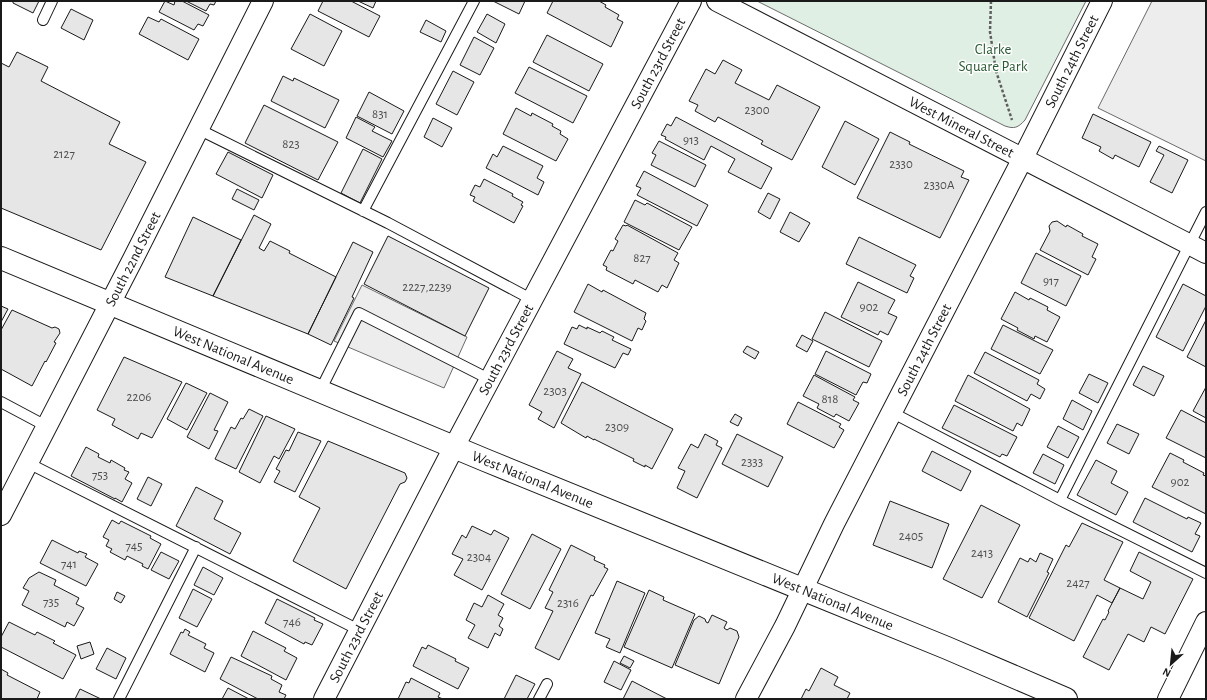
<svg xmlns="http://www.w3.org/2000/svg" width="1207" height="700" viewBox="0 0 1207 700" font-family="'Alegreya Sans',sans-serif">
<rect width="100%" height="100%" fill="#fff"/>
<path fill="#e0efe3" stroke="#6a6a6a" d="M757 1H1086L1025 120C1018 128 1014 129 1005 126Z"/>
<path fill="#ededed" stroke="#6a6a6a" d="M1152 1H1206V161L1098 108Z
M362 285 467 337 444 388 334 341Z"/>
<path fill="#e6e6e6" stroke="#1a1a1a" d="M13 1H39L33 13 13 3Z
M165 1 174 5 175 1H182L209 15 203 26 198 24 194 30 159 12Z
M186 1H216L214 5 210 4 206 11Z
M323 1H351L380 16 369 37 318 11Z
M358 1H376L373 8Z
M493 1H525L519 14Z
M553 1H599L606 5 605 7 619 15 617 19 623 22 611 47 547 13Z
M71 9 93 20 84 40 61 28Z
M310 14 342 31 324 66 291 49Z
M487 14 505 24 496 43 477 32Z
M148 17 159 22 161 19 199 39 188 60 139 34Z
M426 20 446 31 441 42 420 32Z
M547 35 603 64 589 91 533 62Z
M474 37 494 48 480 75 460 65Z
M17 52 48 67 41 81 120 122 109 144 146 162 101 250 1 208V63L9 67Z
M723 60 742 70 735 83 769 100 777 85 820 107 792 160 761 144 763 141 718 117 715 122 695 111 698 105 689 101 706 69 715 74Z
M529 67 587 96 573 123 515 93Z
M453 71 474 82 457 115 436 104Z
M283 76 293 81 294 78 339 100 325 128 271 101Z
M369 92 404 111 392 134 357 116Z
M264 105 338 142 318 180 245 143Z
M516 108 531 116 532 113 553 124 552 126 561 131 560 134 568 139 556 161 503 134Z
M1093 114 1151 142 1139 167 1115 155 1113 159 1099 151 1101 147 1082 138Z
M356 117 375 127 372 131 392 141 383 157 346 138Z
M676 117 772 168 761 189 728 172 735 159 711 146 704 160 665 139 666 137 661 135 667 124 671 126Z
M433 118 452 128 442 147 424 137Z
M845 121 879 139 855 185 822 167Z
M890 132 910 142 909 144 964 171 961 177 969 180 940 238 857 198Z
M659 141 706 165 695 187 651 165 656 155 652 153Z
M503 146 543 166 537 178 544 182 538 195 486 168 493 154 497 157Z
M1159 146 1188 160 1172 193 1150 182 1164 155 1156 151Z
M363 149 382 159 360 203 341 193Z
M228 152 273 175 262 198 216 174Z
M644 171 708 205 697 226 637 195 641 188 636 186Z
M484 179 513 194 512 196 523 202 521 205 523 206 514 223 473 201 475 197 470 195 475 185 480 187Z
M237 189 259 200 254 210 232 199Z
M768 193 780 199 770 219 758 212Z
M635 200 645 205 647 203 692 227 679 250 624 222Z
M790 212 810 223 799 242 780 232Z
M254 215 271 224 259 248 264 251 270 241 290 251 289 253 336 277 308 334 213 296Z
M193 217 241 240 213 296 165 277Z
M1057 221 1066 227 1067 225 1083 234 1082 236 1098 244 1092 257 1096 259 1088 275 1040 250 1050 231 1049 226 1052 222Z
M623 225 626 226 627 225 678 253 674 260 679 263 667 288 662 285 658 292 635 280 633 284 606 270 607 267 603 265 611 250 613 251 618 241 615 239Z
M388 236 489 288 465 336 364 284Z
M859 237 916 265 910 276 914 278 907 293 846 264Z
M353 242 373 252 352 297 354 298 331 345 308 334Z
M1036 253 1081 276 1066 306 1021 283Z
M858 282 895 300 888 313 897 317 888 335 880 331 878 335 841 317Z
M588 284 602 292 603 290 646 313 644 319 646 321 642 330 638 328 632 341 574 312Z
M1183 284 1206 296V306L1183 351 1156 337Z
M1015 292 1029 300 1030 298 1048 307 1047 310 1060 317 1047 342 1035 336 1034 339 1017 330 1018 328 1001 319Z
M1 306 8 309 1 322Z
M12 310 52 328 55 327 59 329 60 333 54 342 56 343 46 362 45 361 32 386 1 369V330Z
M825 312 882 341 869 367 812 339Z
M1206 320V367L1187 357Z
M579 325 587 329V327L600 333 602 331 614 337 612 340 631 349 628 355 623 353 615 368 564 344 572 327 577 329Z
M1003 325 1053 350 1040 374 991 349Z
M802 335 813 341 807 352 796 346Z
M747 346 759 352 755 359 743 352Z
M557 351 573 359 568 368 581 374 554 428 538 419 542 412 529 405Z
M826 351 871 374 867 383 863 382 856 395 815 374Z
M985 352 1039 380 1037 384 1045 389 1040 399 1031 394 1027 401 974 373Z
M124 357 182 382 152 438 141 433 138 439 112 425 115 419 97 410Z
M1143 366 1164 376 1154 396 1133 385Z
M1089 374 1108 383 1098 403 1079 393Z
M814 375 855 397 853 400 859 403 849 421 836 414 834 417 817 408 819 404 803 396Z
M968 375 1030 409 1022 426 1017 423 1013 431 955 401Z
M582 382 673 429 652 469 645 465V467L633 461 634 459 594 439V440L587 436 586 438 561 423Z
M186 383 207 393 187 430 167 419Z
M1206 387V418L1193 411Z
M210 393 228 402 214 430 218 431 209 449 187 437Z
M1072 400 1092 411 1083 430 1063 419Z
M798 402 841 424 839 427 844 430 834 448 787 424Z
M954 405 1017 437 1007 456 1002 454 1000 457 942 428Z
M249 409 263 416 236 469 215 459 231 427 235 429 241 418 243 419Z
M1181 410 1206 423V458L1166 438Z
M735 414 742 418 738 426 730 422Z
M266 416 295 429 279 459 274 456 260 483 239 472Z
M1117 424 1139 434 1129 454 1107 443Z
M1058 426 1079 437 1068 458 1047 447Z
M298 432 321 441 295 492 274 482 280 471 276 469 286 450 289 451Z
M705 434 718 441 716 445 722 448 697 498 677 488 685 471 678 468 691 444 698 448Z
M737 434 783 457 768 487 722 464Z
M328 441 405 473 407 478 405 482 400 484 346 589 293 561 320 508 299 497Z
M86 447 99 454 98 457 110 463 111 460 125 468 124 470 129 472 125 479 132 483 122 502 115 498V499L71 476Z
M932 451 971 471 961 491 922 471Z
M1170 453 1184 460 1183 462 1204 473 1203 475 1206 476V514L1152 487Z
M1043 454 1064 465 1055 484 1033 473Z
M1096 460 1117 471 1111 483 1128 492 1116 515 1077 495Z
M148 477 162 484 151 506 137 499Z
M196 487 223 501 214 519 241 533 230 554 176 526Z
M1145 498 1187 519 1188 517 1201 523 1195 534 1200 536 1192 552 1133 522Z
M890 501 949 524 932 568 873 545Z
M981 505 1020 525 982 598 943 579Z
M112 520 119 524 121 521 151 536 150 538 161 544 148 569 142 566 143 564 127 556 125 560 110 552 112 549 106 546 109 540 103 537Z
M1082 523 1123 542 1104 580 1120 588 1112 603 1097 595 1074 641 1029 618 1066 545 1069 547Z
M472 526 491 535 494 530 509 538 482 590 454 575 463 559 452 554 462 535 466 538Z
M532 534 561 549 530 609 501 594Z
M52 540 78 553 79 551 87 554 85 557 98 564 86 586 40 563Z
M571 545 595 557 594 560 605 565 604 567 608 569 593 596 591 595 559 660 535 648 553 611 545 608 553 592 549 590Z
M161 552 179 561 169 579 151 570Z
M1139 552 1193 579 1165 634 1151 627 1144 642 1128 634 1109 670 1083 657 1103 619 1105 620 1109 612 1108 611 1120 588 1143 599 1151 582 1130 571Z
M1040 553 1053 559 1047 572 1049 573 1027 617 998 602 1020 558 1028 562 1030 558 1036 562Z
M203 567 223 578 214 595 194 585Z
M39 572 56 580 54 585 79 598 76 604 84 608 74 626 67 622 65 627 22 605 29 591 23 588 29 578Z
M617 581 645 593 620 653 606 647 610 639 595 633Z
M193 589 212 599 197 627 179 618Z
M649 590 664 597 663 600 695 614 672 668 624 647Z
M117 592 125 596 121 603 114 599Z
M488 595 504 604 498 615 503 618 499 626 503 629 500 636 495 633 488 648 468 638 475 625 466 620 474 603 482 607Z
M277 599 315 618 314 620 323 624 312 645 305 642 304 644 265 623Z
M712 615 727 622 724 628 727 630 730 628 737 631 739 637 719 684 675 665 694 620 699 616 705 619 706 622 708 623Z
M9 622 35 635 37 632 55 641 53 643 76 655 63 679 1 647V637Z
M185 629 190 632 188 635 206 644 204 648 214 653 205 672 170 654 181 632 183 633Z
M253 631 286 648 284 651 297 658 286 680 241 656Z
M90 642 94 654 81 659 77 646Z
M428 645 456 659 455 661 469 668 458 689 413 666 422 647 426 649Z
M107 648 126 658 116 679 96 669Z
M624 656 634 661 630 668 620 663Z
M231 657 272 676 271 679 282 685 279 692 286 695 284 699H258L220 679Z
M614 661 631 670 621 690 604 682Z
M821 668 838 677 834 685 850 693 847 699H801L806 689 809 691Z
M1 669 8 673 7 675 40 692 37 699H1Z
M516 675 535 684 527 699H504Z
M411 678 440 693 438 697 443 699H398L406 682 409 683Z
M632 681 667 699H623Z
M228 688 249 699H222Z
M80 689 101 699H75Z"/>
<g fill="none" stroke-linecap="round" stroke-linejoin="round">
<g stroke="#1a1a1a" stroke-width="12">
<path id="service" d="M43 20 52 1
M198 129 388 223 531 299
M363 211 474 1
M320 391 359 313 489 379
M1 402 46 426
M891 412 1060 500 1206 573
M28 463 359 630
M1060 500 1206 212
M119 699 196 547
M539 699 547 684"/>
</g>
<g stroke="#1a1a1a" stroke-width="22">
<g id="minor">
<path id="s1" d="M717 1 1206 253"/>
<path id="s2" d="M1 515 133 259 263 1"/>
<path id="s3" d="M324 699 454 447 691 1"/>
<path id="s4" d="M746 699 785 626 834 524 1023 158 1102 1"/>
<path d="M1168 699 1206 622"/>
</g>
</g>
<g stroke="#1a1a1a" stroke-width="24">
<g id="primary">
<path id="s5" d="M1 258 485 460 947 648 1066 699"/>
</g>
</g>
<path stroke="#5f5f5f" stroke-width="2.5" stroke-dasharray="3 2" stroke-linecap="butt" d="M991 1 990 32 996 71 1012 120"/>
<use href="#service" stroke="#fff" stroke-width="10"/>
<use href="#minor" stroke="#fff" stroke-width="20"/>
<use href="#primary" stroke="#fff" stroke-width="22"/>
</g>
<g text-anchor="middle" stroke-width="3" stroke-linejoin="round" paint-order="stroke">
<g font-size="13" fill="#4d4d4d">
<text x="757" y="114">2300</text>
<text x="380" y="118">831</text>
<text x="691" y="144">913</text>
<text x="291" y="148">823</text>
<text x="64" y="158">2127</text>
<text x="901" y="168">2330</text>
<text x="939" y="189">2330A</text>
<text x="642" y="262">827</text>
<text x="1051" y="285">917</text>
<text x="427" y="291">2227,2239</text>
<text x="869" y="311">902</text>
<text x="555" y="395">2303</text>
<text x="139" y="401">2206</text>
<text x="830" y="403">818</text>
<text x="617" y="431">2309</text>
<text x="752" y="466">2333</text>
<text x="100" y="479">753</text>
<text x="1180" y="486">902</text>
<text x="911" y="540">2405</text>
<text x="134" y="550">745</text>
<text x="982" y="557">2413</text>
<text x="479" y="561">2304</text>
<text x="69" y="568">741</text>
<text x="1078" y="587">2427</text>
<text x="51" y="606">735</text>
<text x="568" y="607">2316</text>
<text x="292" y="626">746</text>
</g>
<g font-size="15" fill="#2b5a34" stroke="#fff">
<text x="993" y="54">Clarke<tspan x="993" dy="17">Square Park</tspan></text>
</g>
<g font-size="15" fill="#1a1a1a" stroke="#fff">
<text dy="5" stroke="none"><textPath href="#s4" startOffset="716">South 24th Street</textPath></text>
<text dy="5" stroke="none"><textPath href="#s3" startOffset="718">South 23rd Street</textPath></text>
<text dy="5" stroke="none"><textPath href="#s1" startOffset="275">West Mineral Street</textPath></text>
<text dy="5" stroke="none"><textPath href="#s2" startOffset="288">South 22nd Street</textPath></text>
<text dy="5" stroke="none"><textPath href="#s3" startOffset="394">South 23rd Street</textPath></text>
<text dy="5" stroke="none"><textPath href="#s4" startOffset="392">South 24th Street</textPath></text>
<text dy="5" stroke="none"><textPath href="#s5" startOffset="252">West National Avenue</textPath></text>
<text dy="5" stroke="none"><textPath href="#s5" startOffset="576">West National Avenue</textPath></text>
<text dy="5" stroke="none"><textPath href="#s5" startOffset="900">West National Avenue</textPath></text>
<text dy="5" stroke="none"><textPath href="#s3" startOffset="70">South 23rd Street</textPath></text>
</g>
</g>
<rect width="1207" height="700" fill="none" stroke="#1a1a1a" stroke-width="4"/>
<g transform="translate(1171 664) rotate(207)" stroke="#ffffff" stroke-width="3" paint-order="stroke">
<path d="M0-3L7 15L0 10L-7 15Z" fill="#1a1a1a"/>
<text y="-6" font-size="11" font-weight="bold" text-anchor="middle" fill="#1a1a1a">N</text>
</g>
</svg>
